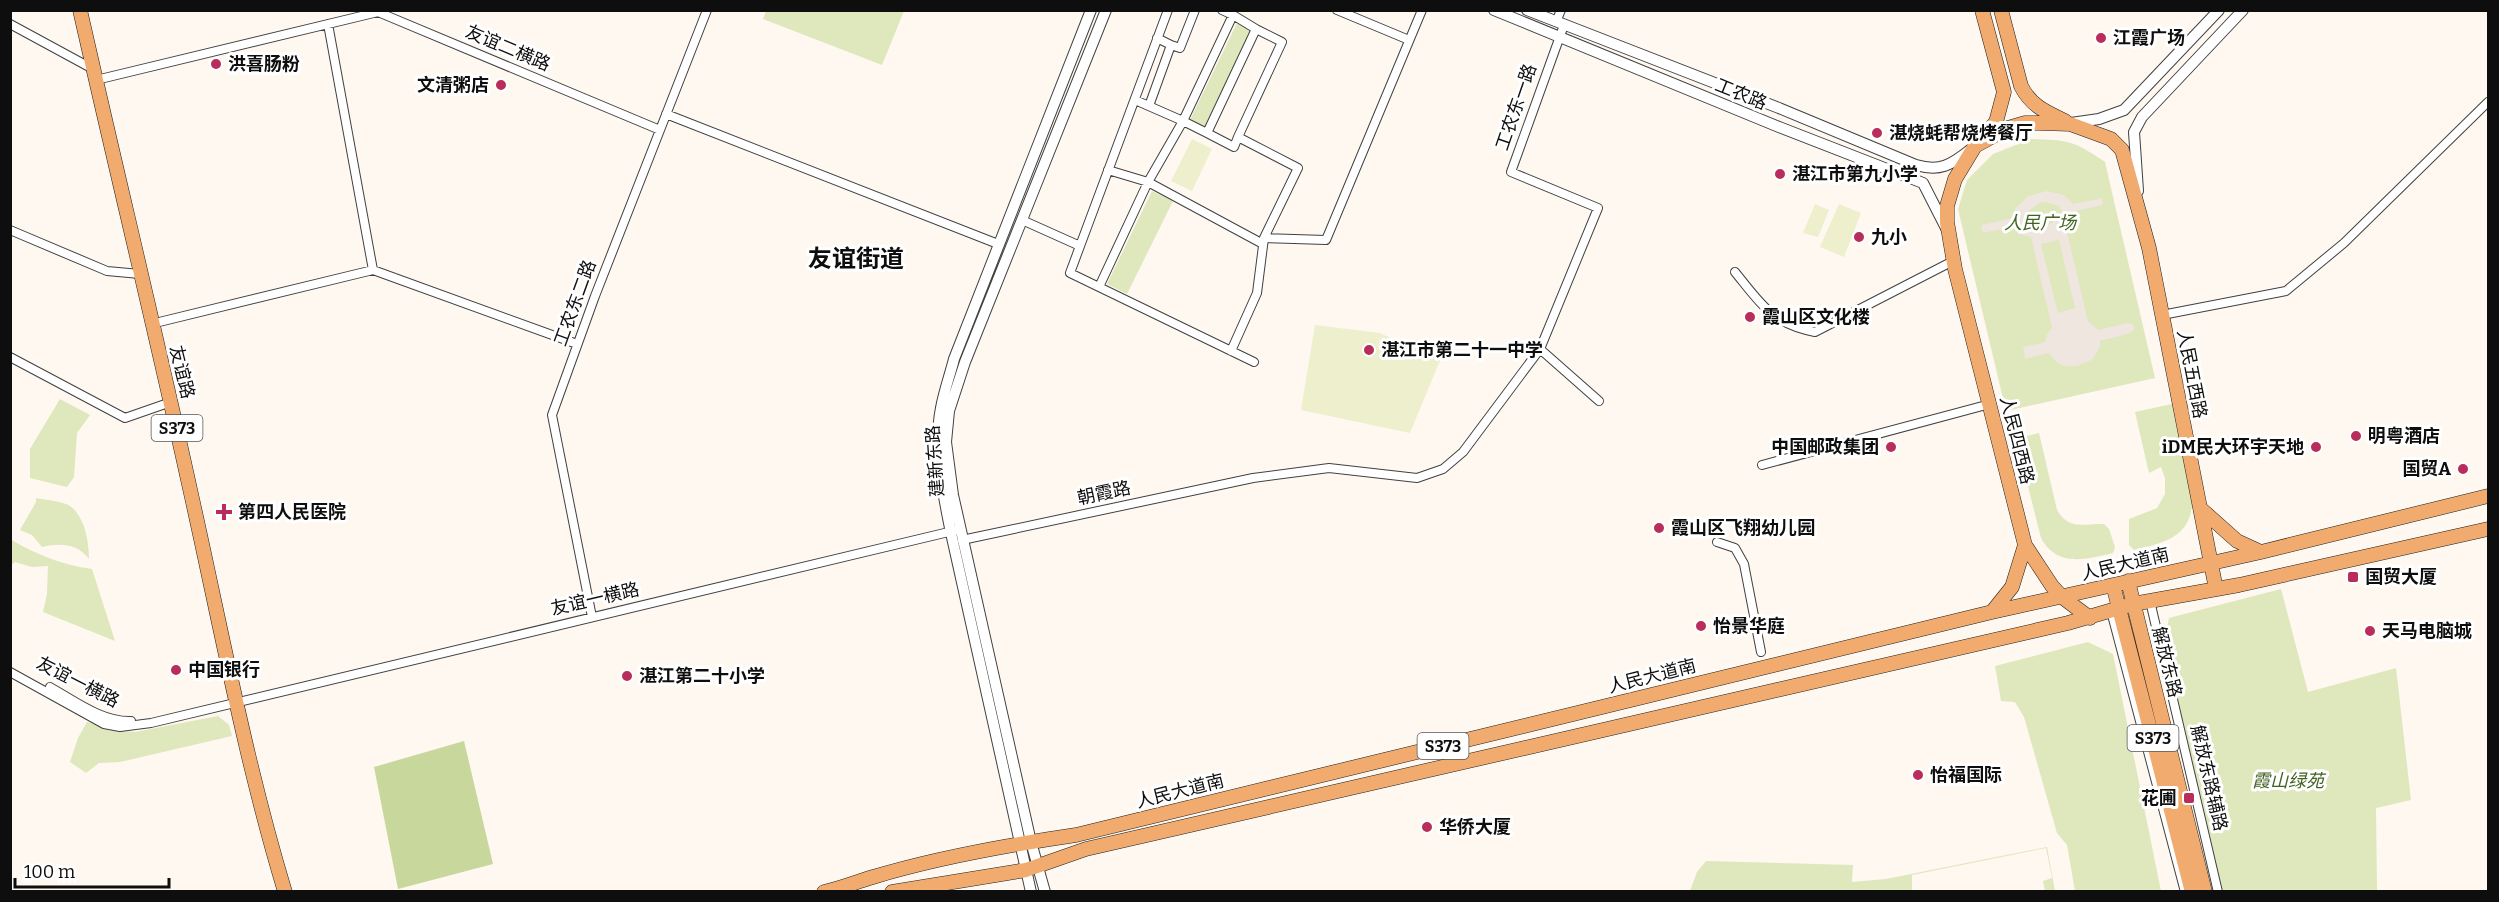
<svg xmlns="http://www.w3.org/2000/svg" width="2499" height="902" viewBox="0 0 2499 902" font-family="Bitter,'Noto Sans SC',serif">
<rect width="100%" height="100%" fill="#fef8f1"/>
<path fill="#dfe7bc" d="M766 11V10L904 11 882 65 763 19Z
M1238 21 1254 29 1205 128 1190 120Z
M2031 139C2069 140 2074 141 2105 162L2155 378 2006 411 1958 209 1967 180 1993 154Z
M1152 191 1173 201 1127 294 1107 284Z
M60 399 90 415 77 433 74 477 67 487 30 478V449Z
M2172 404 2192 504C2190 538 2162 543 2134 550L2129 545V519L2157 508 2165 494V478L2161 467 2149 473 2135 412Z
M2039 433 2057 510C2069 531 2084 523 2104 524L2109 529 2115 547 2113 553C2084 560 2057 567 2041 538L2016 439Z
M36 498C46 500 62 501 70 506 85 517 89 542 89 559 77 543 60 543 42 547L32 535 20 530 36 502Z
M10 539C35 554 62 565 92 569L115 641 43 612 47 594 48 566 32 567 15 562 11 565Z
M2281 589 2308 692 2396 668 2411 800 2376 808 2377 891H2220L2162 653 2169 618Z
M2088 642 2113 654 2161 891H2075L2067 845 2057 833 2024 717 2015 702 2001 701 1995 666Z
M218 716 229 725 232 736 120 762 99 763 86 773 70 762 78 738 87 722 123 731 135 732Z
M2047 847 2055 891H2045L2043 881 2052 878 2046 848 1912 875V891H1690L1697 872 1706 861 1853 865 1852 882 1886 879Z"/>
<path fill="#c8d79c" d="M464 741 493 864 398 889 374 767Z"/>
<path fill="#edefcd" d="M1192 139 1212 149 1192 191 1171 181Z
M1815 204 1829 210 1818 237 1803 233Z
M1839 204 1861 213 1844 257 1820 247Z
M1315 325 1379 333 1441 358 1410 433 1301 410Z"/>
<path fill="#eee6df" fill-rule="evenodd" d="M2047 191 2064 195 2073 204 2102 198 2103 205 2075 211 2072 221 2066 228 2088 321 2098 330 2127 323 2132 324 2134 328 2132 332 2124 335 2100 341V347L2092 360 2077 366H2064L2056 362 2049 353 2025 359 2023 347 2045 342 2047 334 2052 328 2031 237 2019 234 2015 226 1983 233 1981 225 2014 218 2015 209 2028 196ZM2046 202 2059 206 2062 211 2061 217 2045 227 2026 223 2024 219 2027 212 2039 203ZM2059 240 2075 308 2058 313 2041 244Z"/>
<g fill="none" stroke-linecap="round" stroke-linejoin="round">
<g stroke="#414141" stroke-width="10">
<path id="minor" d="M1337 10 1409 40
M1233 15 1256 29 1207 133 1234 147 1238 137 1298 168 1264 238
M1556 22 1561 10
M10 24 93 69
M328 24 373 270 577 344
M1171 45 1180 48 1195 10
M96 80 378 12 660 130
M1149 106 1171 45 1157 38
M666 114 998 244
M1207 133 1183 121 1233 15 1222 10
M1238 137 1282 42 1256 29
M1108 170 1148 182 1263 244
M1022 220 1080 246 1168 10
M10 230 107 271 140 274
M1080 246 1070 273 1254 362
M1735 272C1761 304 1772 324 1815 332L1953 261
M1099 287 1148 182 1183 121 1135 100
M2162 315 2286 291 2344 243 2488 102
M151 324 373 270
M1540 349 1599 401
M1231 351 1257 293 1264 238 1326 240 1422 10
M10 357 125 418 171 402
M1762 465 1990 404
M962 540 1253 478 1329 468 1417 478 1443 469 1463 452 1540 349 1598 208 1511 172 1564 25
M1717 542 1735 548 1744 564 1761 652
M2150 601 2218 892
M2111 611 2185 892
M592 617 552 415 595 296 707 10
M10 672 104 724 120 727 151 723 957 530
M50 687C75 701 102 722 131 721"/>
</g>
<g stroke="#414141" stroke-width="12">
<path id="tertiary" d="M1494 10 1779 127 1923 183 1947 230
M1527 10 1779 108 1916 165C1940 172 1951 165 1970 150
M2071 123 2099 119 2124 110 2219 10
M2138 191 2134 132 2142 117 2243 10
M1031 892 951 533C943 493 933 448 941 408 944 391 950 375 954 359L1091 10
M1045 892 1031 842 953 495 946 442 949 411 965 362 1106 10"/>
</g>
<g stroke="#1f1f1f" stroke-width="15">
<path id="primary" d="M80 10C116 170 155 329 190 489 220 623 245 760 285 892
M2001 10 2021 86C2031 106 2046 112 2065 121
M1980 140 1996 122 2004 92 1982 10
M2201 509 2237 541 2261 552
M2128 581 2205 892
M2113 585 2192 892
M1992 612 2012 587 2025 545
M2090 618 2062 597 2052 586 2025 545 1955 269 1947 222V206L1955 179 1975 146 2008 128 2025 123H2039L2070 124 2111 139 2122 150 2149 248 2216 589
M824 892C841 888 856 882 873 877 939 857 1008 845 1076 835L1992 612 2261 552 2488 496
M892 892 1026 870 1086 849 2068 623 2133 604 2239 585 2488 529"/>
</g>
<use href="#minor" stroke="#fff" stroke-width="8"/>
<use href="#tertiary" stroke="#fff" stroke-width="10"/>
<use href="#primary" stroke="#f1ab6e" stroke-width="14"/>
</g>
<g fill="#b82d5c" stroke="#fff" stroke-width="2">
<circle cx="2101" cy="38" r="6"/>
<circle cx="216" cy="64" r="6"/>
<circle cx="501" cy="85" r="6"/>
<circle cx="1877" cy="133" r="6"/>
<circle cx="1780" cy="174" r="6"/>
<circle cx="1859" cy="237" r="6"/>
<circle cx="1750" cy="317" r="6"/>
<circle cx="1369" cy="350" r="6"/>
<circle cx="2356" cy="436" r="6"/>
<circle cx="1891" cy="447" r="6"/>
<circle cx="2316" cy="447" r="6"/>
<circle cx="2463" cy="469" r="6"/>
<path d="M221 503h6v6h6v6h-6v6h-6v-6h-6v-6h6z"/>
<circle cx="1659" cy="528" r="6"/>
<rect x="2347" y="571" width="12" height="12" rx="3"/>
<circle cx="1701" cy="626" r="6"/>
<circle cx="2370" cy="631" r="6"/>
<circle cx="176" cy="670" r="6"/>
<circle cx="627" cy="676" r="6"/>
<circle cx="1918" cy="775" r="6"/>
<rect x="2183" y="792" width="12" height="12" rx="3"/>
<circle cx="1427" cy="827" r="6"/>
</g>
<g text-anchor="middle" stroke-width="6" stroke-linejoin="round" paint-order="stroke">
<g fill="#fff" stroke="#565656" stroke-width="1.5">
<rect x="151.5" y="415" width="51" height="26" rx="4.5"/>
<rect x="2127.5" y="725" width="51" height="26" rx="4.5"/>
<rect x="1417.5" y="733" width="51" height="26" rx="4.5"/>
</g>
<g font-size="16" font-weight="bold" fill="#0e0e0e">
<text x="177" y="434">S373</text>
<text x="2153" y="744">S373</text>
<text x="1443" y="752">S373</text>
</g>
<g font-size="18" font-weight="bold" fill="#0e0e0e" stroke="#fff" text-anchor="start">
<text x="2113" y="44">江霞广场</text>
<text x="228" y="70">洪喜肠粉</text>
<text x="489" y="91" text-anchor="end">文清粥店</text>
<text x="1889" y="139">湛烧蚝帮烧烤餐厅</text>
<text x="1792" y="180">湛江市第九小学</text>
<text x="1871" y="243">九小</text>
<text x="1762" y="323">霞山区文化楼</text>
<text x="1381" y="356">湛江市第二十一中学</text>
<text x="2368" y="442">明粤酒店</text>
<text x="1879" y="453" text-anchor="end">中国邮政集团</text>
<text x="2304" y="453" text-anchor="end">iDM民大环宇天地</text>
<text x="2451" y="475" text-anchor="end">国贸A</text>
<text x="238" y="518">第四人民医院</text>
<text x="1671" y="534">霞山区飞翔幼儿园</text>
<text x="2365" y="583">国贸大厦</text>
<text x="1713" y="632">怡景华庭</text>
<text x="2382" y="637">天马电脑城</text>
<text x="188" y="676">中国银行</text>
<text x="639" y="682">湛江第二十小学</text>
<text x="1930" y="781">怡福国际</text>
<text x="2177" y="804" text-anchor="end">花圃</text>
<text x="1439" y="833">华侨大厦</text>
</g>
<g font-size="18" fill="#0e0e0e" stroke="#fff">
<text transform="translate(508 48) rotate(23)" y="6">友谊二横路</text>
<text transform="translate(1741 94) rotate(22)" y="6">工农路</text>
<text transform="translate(1516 107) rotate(-71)" y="6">工农东一路</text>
<text transform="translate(575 303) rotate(-70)" y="6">工农东二路</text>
<text transform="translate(182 372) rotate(76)" y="6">友谊路</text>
<text transform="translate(2192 374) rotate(79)" y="6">人民五西路</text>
<text transform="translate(2017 440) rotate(76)" y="6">人民四西路</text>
<text transform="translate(935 461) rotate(-94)" y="6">建新东路</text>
<text transform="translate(1104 493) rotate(-12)" y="6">朝霞路</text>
<text transform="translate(2125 564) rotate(-13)" y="6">人民大道南</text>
<text transform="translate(595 599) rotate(-13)" y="6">友谊一横路</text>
<text transform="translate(2167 662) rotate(76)" y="6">解放东路</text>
<text transform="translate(1652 676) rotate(-14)" y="6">人民大道南</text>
<text transform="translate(78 682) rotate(27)" y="6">友谊一横路</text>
<text transform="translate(2209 778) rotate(77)" y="6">解放东路辅路</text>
<text transform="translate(1180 791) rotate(-14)" y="6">人民大道南</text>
</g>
<g font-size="18" font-style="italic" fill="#426322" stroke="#fff">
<text x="2040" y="229">人民广场</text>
<text x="2288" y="787">霞山绿苑</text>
</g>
<g font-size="24" font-weight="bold" fill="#0e0e0e" stroke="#fff">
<text x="856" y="267">友谊街道</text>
</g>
</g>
<rect width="2499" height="902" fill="none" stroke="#0e0e0e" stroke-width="24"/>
<path d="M15 878v9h154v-9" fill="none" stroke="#0e0e0e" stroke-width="3"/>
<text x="24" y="878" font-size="18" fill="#0e0e0e" stroke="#ffffff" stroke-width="4.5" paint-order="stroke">100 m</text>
</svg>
